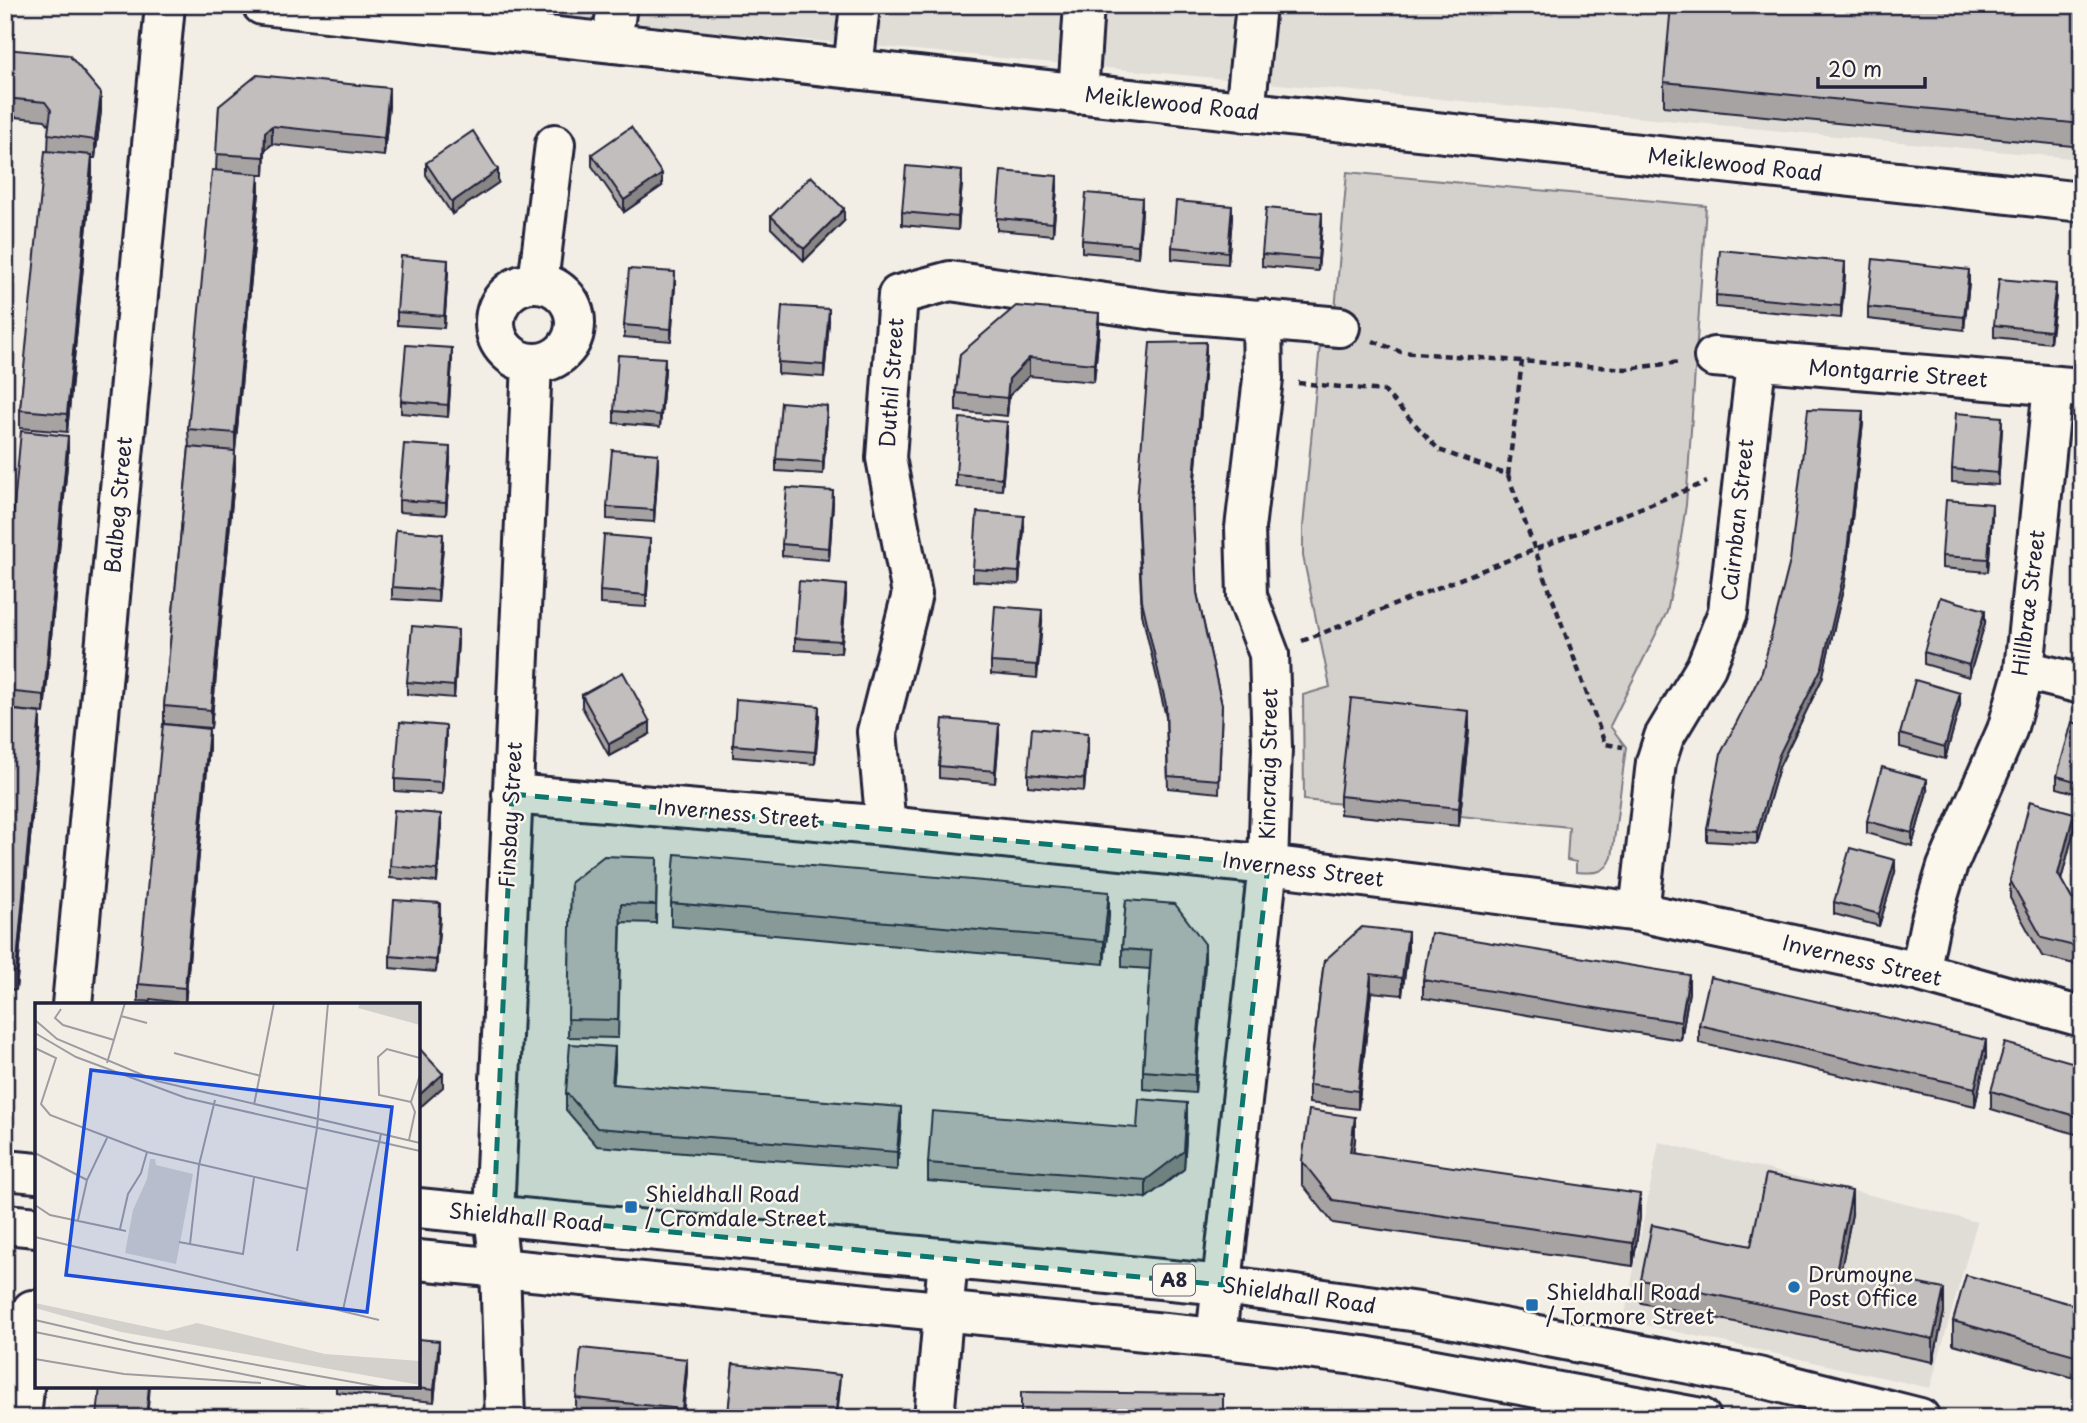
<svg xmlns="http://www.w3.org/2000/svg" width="2087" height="1423" viewBox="0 0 2087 1423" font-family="'Playpen Sans',sans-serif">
<rect width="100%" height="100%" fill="#f2eee5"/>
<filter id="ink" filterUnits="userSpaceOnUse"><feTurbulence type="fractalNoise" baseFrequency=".0143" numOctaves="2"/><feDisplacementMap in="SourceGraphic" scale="14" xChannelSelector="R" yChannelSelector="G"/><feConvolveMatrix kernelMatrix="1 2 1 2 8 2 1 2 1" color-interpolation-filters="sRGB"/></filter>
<g filter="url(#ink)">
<path fill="#e0dcd6" d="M417 5H2082V159L819 41Z
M1659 1142 1977 1222 1930 1388 1624 1320Z"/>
<path fill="#d4d1cc" stroke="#7b7a84" stroke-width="2" d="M1347 172 1706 206 1686 505 1676 570 1667 612 1610 726 1626 747 1612 857C1605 875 1593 873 1576 872V862L1567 860 1569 827 1304 800 1303 695 1330 687 1303 556V527L1320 344 1332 345Z"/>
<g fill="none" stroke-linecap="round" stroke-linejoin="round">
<g stroke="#22223b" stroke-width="44">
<path id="minor" d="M262 5 2082 202
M612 43 617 5
M853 69 860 5
M1078 94 1084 5
M1245 112 1256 5
M538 283 555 144
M495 323a40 40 0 1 1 80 0a40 40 0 1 1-80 0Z
M1714 357 2082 388
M2024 670 2082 684
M512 794 886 826 1268 865 1639 912 1920 972 2082 1017
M886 826 877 732 912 594 886 458 898 295 950 281 1169 312 1340 327
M1639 912 1656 762 1664 737 1706 667 1728 612 1756 363
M1920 972 1930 923 1947 867 2007 730 2024 670 2053 386
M72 1005 165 5
M1216 1338 1268 865 1272 748 1269 654 1247 596 1245 528 1263 379 1262 319
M21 1418 32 1310
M505 1418 500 1267 494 1215 532 363
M934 1418 948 1259"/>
</g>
<g stroke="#22223b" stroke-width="44">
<path id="major" d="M5 1170 37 1173
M418 1208 1223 1285 1418 1312 1758 1377 1920 1418
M5 1224 37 1227
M418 1260 1216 1338 1363 1356 1701 1418"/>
</g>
<path stroke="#22223b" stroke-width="4.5" stroke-dasharray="7 5" stroke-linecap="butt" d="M1373 341 1401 352 1627 369 1680 362
M1298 383 1384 391 1439 450 1508 475 1605 744 1623 747
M1508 475 1522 361
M1302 641 1707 482"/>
<use href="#minor" stroke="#fbf7ec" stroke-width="38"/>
<use href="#major" stroke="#fbf7ec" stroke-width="38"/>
</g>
<path fill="#a7a3a3" stroke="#22223b" stroke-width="2" d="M2082 5V147L1664 106V82Z
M5 49 101 111 95 158H92V173L67 432 20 428V410L48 151 49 125 45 120 5 116Z
M219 106H389L384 156 272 144 265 150 264 175H259V192L235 451V469L211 728 164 724V706L189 447 188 429 216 170Z
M592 154 662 186 624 212 592 166Z
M426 163 498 183 452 214 426 175Z
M962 183 958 230 902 225V212Z
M1057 188 1053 235 997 230V218Z
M1142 211 1138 257 1082 252V240Z
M771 216 844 221 804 261 771 228Z
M1232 218 1228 264 1172 259V247Z
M1322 225 1318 271 1262 266V254Z
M448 272 444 328 397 325V312Z
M1845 274 1841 318 1716 307V295Z
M1969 282 1964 330 1868 319V307Z
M675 285 671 341 624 337V325Z
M2056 296 2050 343 1994 337V325Z
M829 322 824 377 778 374V362Z
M1099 331 1094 382 1029 376 1009 396 1007 416 956 411V393L960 354Z
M1206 354 1192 509 1197 593 1222 705 1219 793 1168 788 1166 717 1142 614 1137 513V500Z
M452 361 448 417 401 413V401Z
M665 370 660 427 614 423V411Z
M827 418 823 474 776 471V459Z
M1863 423 1845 581 1822 679 1779 767 1757 844 1707 841V829L1762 672Z
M2002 429 1998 485 1952 482V469Z
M1007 434 1002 490 956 487V474Z
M68 454 44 713 5 709V604Z
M450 460 446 515 399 512V500Z
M658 466 654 522 607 519V507Z
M833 504 829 560 782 556V544Z
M1992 516 1988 572 1942 568V556Z
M1024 528 1019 584 973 581V569Z
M443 546 438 602 392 599V587Z
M650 551 646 607 600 604V591Z
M846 597 841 653 795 650V638Z
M1042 622 1037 678 991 674V662Z
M1985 623 1969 677 1924 664V652Z
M458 642 454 698 407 694V682Z
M582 695 650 734 609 756 582 707Z
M1960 705 1945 759 1900 747V734Z
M5 709 40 731 16 990 5 989Z
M819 718 815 764 733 757V745Z
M2082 725V795L2057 788V776Z
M1469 729 1459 826 1340 814V796Z
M999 736 995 783 939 778V766Z
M446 738 442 794 395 791V779Z
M1088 745 1084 791 1028 786V774Z
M209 747 185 1003 138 1001V984Z
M1927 791 1912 846 1867 833V821Z
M441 826 437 882 390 878V866Z
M2074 830 2061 880 2072 899 2082 901V966L2042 956 2010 898V880Z
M657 858 656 923 621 922 618 1038 568 1037 571 882Z
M1895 872 1879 926 1834 914V902Z
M1126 900 1205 962 1195 1093 1143 1089V1071L1150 969 1122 967V949Z
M671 903 1109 915 1104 964 671 926Z
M440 916 436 972 390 968V956Z
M1408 950 1402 995 1371 992 1358 1109 1309 1103V1085L1324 961Z
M1423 980 1689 992 1681 1040 1423 998Z
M1699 1025 1986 1058 1975 1106 1699 1043Z
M615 1065 613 1084 901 1125 897 1170 597 1146 566 1110V1092Z
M2082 1065V1136L1991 1109V1091Z
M1187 1121 1184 1169 1146 1198 928 1181V1163Z
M1355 1140 1353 1152 1640 1217 1633 1266 1333 1223 1302 1184V1161Z
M1852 1214 1841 1268 1944 1312 1933 1362 1641 1303V1280Z
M2082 1307V1380L1953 1344V1321Z
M439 1353 434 1402 336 1392V1386H418Z
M733 1364 840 1387 837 1418H728Z
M687 1371 683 1418H650L576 1410V1398Z"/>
<path fill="#888585" stroke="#22223b" stroke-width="2" d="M389 88V106L384 156V138Z
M101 93V111L95 158V140Z
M272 126V144L265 150 264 175 265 132Z
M92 155V173L67 432V414Z
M498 170V183L452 214V202Z
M962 171V183L958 230V217Z
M259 174V192L235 451V433Z
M662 174V186L624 212V200Z
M1057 176V188L1053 235V223Z
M1142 198V211L1138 257V245Z
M1232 206V218L1228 264V252Z
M844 209V221L804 261V249Z
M1322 213V225L1318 271V259Z
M448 260V272L444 328V316Z
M1845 262V274L1841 318V306Z
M1969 270V282L1964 330V317Z
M675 272V285L671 341V329Z
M2056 284V296L2050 343V331Z
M829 309V322L824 377V365Z
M1099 313V331L1094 382V364Z
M1206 342V354L1192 514V501Z
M452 348V361L448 417V405Z
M665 358V370L660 427V415Z
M1029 358V376L1009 396 1007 416V398L1009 379Z
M827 406V418L823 474V462Z
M1863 411V423L1845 581 1822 679 1779 767 1757 844V832Z
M2002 417V429L1998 485V473Z
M1007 422V434L1002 490V478Z
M68 436V454L44 713V695Z
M450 447V460L446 515V503Z
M235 451V469L211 728V710Z
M658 454V466L654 522V510Z
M833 491V504L829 560V548Z
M1992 504V516L1988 572V559Z
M1024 516V528L1019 584V572Z
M443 534V546L438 602V590Z
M650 539V551L646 607V595Z
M846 585V597L841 653V641Z
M1042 610V622L1037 678V665Z
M1985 610V623L1969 677V665Z
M458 630V642L454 698V686Z
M1960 693V705L1945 759V747Z
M819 706V718L815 764V752Z
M1469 711V729L1459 826V808Z
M40 713V731L16 990V972Z
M650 722V734L609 756V744Z
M999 724V736L995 783V771Z
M446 726V738L442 794V782Z
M209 729V747L185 1005V988Z
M1088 733V745L1084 791V779Z
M1927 779V791L1912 846V833Z
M2074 813V830L2058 892V874Z
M441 814V826L437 882V870Z
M1895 860V872L1879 926V914Z
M1109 892V915L1104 964V941Z
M440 903V916L436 972V960Z
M1408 932V950L1402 995V978Z
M1205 944V962L1195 1093V1075Z
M1371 974V992L1358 1109V1091Z
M1689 975V992L1681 1040V1022Z
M1986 1040V1058L1975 1106V1088Z
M615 1047V1065L612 1102V1084Z
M443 1074V1087L418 1109V1096Z
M1187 1103V1121L1184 1169 1146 1198V1180Z
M901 1107V1125L897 1170V1152Z
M1355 1117V1140L1350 1175V1152Z
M1852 1191V1214L1837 1290V1267Z
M1640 1194V1217L1633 1266V1243Z
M1944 1289V1312L1933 1362V1339Z
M439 1341V1353L434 1402V1390Z
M687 1359V1371L682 1418V1409Z
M840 1375 837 1418H835Z
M149 1386H150L147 1418H146Z"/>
<path fill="#c2bebe" stroke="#22223b" stroke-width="2" d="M1671 5H2082V124L1664 82Z
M5 49 69 55 101 93 95 140 48 134 51 110 45 102 5 98Z
M257 75 389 88 384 138 272 126 265 132 264 157 216 154 219 106Z
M631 127 662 174 624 200 592 154Z
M473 131 498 170 452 202 426 163Z
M45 151 92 155 67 414 20 410Z
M906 166 962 171 958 217 902 212Z
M212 170 259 174 235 433 188 429Z
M1001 171 1057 176 1053 223 997 218Z
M811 176 844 209 804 249 771 216Z
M1086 193 1142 198 1138 245 1082 240Z
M1176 201 1232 206 1228 252 1172 247Z
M1266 208 1322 213 1318 259 1262 254Z
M1720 250 1845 262 1841 306 1716 295Z
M401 256 448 260 444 316 397 312Z
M1873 259 1969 270 1964 317 1868 307Z
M629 269 675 272 671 329 624 325Z
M1999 279 2056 284 2050 331 1994 325Z
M782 306 829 309 824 365 778 362Z
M1016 306 1099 313 1094 364 1029 358 1009 379 1007 398 956 393 960 354Z
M1206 342 1192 501 1197 593 1222 705 1219 780 1168 776 1166 705 1142 601 1137 500 1150 343Z
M406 345 452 348 448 405 401 401Z
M618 355 665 358 660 415 614 411Z
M781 402 827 406 823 462 776 459Z
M1808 409 1863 411 1845 569 1822 667 1779 755 1757 832 1707 829 1721 753 1762 672 1790 561Z
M1956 413 2002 417 1998 473 1952 469Z
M960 418 1007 422 1002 478 956 474Z
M21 431 68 436 44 695 5 691V604Z
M404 444 450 447 446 503 399 500Z
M189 447 235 451 211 710 164 706Z
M612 450 658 454 654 510 607 507Z
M787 488 833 491 829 548 782 544Z
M1946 500 1992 504 1988 559 1942 556Z
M977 512 1024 516 1019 572 973 569Z
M396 530 443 534 438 590 392 587Z
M604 535 650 539 646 595 600 591Z
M799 581 846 585 841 641 795 638Z
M1940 597 1985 610 1969 665 1924 652Z
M995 606 1042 610 1037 665 991 662Z
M412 626 458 630 454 686 407 682Z
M623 672 650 722 609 744 582 695Z
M1915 680 1960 693 1945 747 1900 734Z
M1351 698 1469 711 1459 808 1340 796Z
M736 699 819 706 815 752 733 745Z
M5 709 40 713 16 972 5 971Z
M943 719 999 724 995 771 939 766Z
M400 722 446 726 442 782 395 779Z
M2072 722 2082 725V783L2057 776Z
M163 724 209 729 185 988 138 984Z
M1032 728 1088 733 1084 779 1028 774Z
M1882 767 1927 779 1912 833 1867 821Z
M2030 801 2074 813 2058 874 2072 899 2082 901V948L2042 938 2010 880Z
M394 810 441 814 437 870 390 866Z
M1850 848 1895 860 1879 914 1834 902Z
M675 854 1109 892 1104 941 671 903Z
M604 856 657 858 656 905 621 904 618 1020 568 1019 571 882Z
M394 900 440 903 436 960 390 956Z
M1126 900 1175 904 1205 944 1195 1075 1143 1071 1151 951 1122 949Z
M1362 927 1408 932 1402 978 1371 974 1358 1091 1309 1085 1324 961Z
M1431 933 1689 975 1681 1022 1423 980Z
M1710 977 1986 1040 1975 1088 1699 1025Z
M150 999 197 1005H149Z
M2005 1043 2082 1065V1118L1991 1091Z
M570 1044 615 1047 612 1084 901 1107 897 1152 597 1128 566 1092Z
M418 1047 443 1074 418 1096Z
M1139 1099 1187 1103 1184 1151 1146 1180 928 1163 932 1111 1137 1128Z
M1309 1110 1355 1117 1350 1152 1640 1194 1633 1243 1333 1200 1302 1161Z
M1766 1174 1852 1191 1837 1267 1944 1289 1933 1339 1641 1280 1652 1225 1751 1246Z
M1966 1275 2082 1307V1357L1953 1321Z
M418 1339 439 1341 434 1390 398 1386H418Z
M581 1348 687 1359 682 1409 576 1398Z
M733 1364 840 1375 835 1418H761L728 1414Z
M100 1386H149L146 1418H97Z
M1021 1392 1223 1394V1418H1021Z"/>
</g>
<path fill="#0f766e" fill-opacity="0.2" stroke="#0f766e" stroke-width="5" stroke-dasharray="14 9" stroke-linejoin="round" d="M512 794 1268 865 1223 1285 494 1215Z"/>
<g fill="#1f6fb2" stroke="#fbf7ec" stroke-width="2.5">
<rect x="624" y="1200" width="14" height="14" rx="3.5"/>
<circle cx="1794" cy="1287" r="7"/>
<rect x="1525" y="1298" width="14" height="14" rx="3.5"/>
</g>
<g text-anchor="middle" stroke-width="5" stroke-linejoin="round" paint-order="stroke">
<rect fill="#fbf7ec" stroke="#636270" stroke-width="2" x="1153" y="1264.5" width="42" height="31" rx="5"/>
<g font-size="19" font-weight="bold" fill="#22223b">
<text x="1174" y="1287">A8</text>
</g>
<g font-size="21" fill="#22223b" stroke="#fbf7ec">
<text transform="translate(1172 104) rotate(6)" y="7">Meiklewood Road</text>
<text transform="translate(1735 165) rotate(6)" y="7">Meiklewood Road</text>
<text transform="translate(1898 374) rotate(4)" y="7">Montgarrie Street</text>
<text transform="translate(892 383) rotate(-86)" y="7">Duthil Street</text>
<text transform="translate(119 505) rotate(-85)" y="7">Balbeg Street</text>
<text transform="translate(1738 520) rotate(-84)" y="7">Cairnban Street</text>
<text transform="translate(2029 603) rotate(-83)" y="7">Hillbrae Street</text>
<text transform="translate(1269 764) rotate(-89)" y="7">Kincraig Street</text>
<text transform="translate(738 814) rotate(5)" y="7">Inverness Street</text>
<text transform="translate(511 815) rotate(-87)" y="7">Finsbay Street</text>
<text transform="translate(1303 870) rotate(7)" y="7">Inverness Street</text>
<text transform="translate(1862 961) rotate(13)" y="7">Inverness Street</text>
<text transform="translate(526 1218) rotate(5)" y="7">Shieldhall Road</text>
<text transform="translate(1299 1296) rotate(8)" y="7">Shieldhall Road</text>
</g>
<g font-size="21" fill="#22223b" stroke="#fbf7ec" text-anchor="start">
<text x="645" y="1202">Shieldhall Road<tspan x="645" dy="24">/ Cromdale Street</tspan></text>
<text x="1808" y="1282">Drumoyne<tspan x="1808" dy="24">Post Office</tspan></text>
<text x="1546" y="1300">Shieldhall Road<tspan x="1546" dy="24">/ Tormore Street</tspan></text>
</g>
</g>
<g transform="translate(35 1003)">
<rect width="385" height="385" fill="#f2eee5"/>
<path d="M325 0H385V22L323 5ZM115 156H120L121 162 158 171 141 261 90 250 98 207 112 176ZM0 300 132 328 162 320 290 351 385 358V382L86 329 0 305Z" fill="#d4d1cc"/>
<path fill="none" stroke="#9f9ca1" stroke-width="2" d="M26 6 20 15 28 22 79 37M86 13 112 20M0 17 22 36 122 78 385 140M0 30 41 54 151 95 385 148M0 45 21 55 6 101 15 112 112 149 272 186M139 50 226 73M72 60 90 0M376 99 344 92 343 54 352 46 385 55M219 102 239 0M374 137 380 109 376 99 385 72M0 150 52 177M0 202 15 212 91 228M43 217 52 177 72 135M85 226 93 191 106 170 112 149M0 234 344 317M144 239 208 251 219 175M155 241 164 162 180 97M262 248 282 125 293 0M308 307 346 131M0 317 99 340 351 385M0 329 277 385M0 356 89 371 226 380"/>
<path fill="#1d4ed8" fill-opacity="0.15" stroke="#1d4ed8" stroke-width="3.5" d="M56 67 357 104 332 309 31 272Z"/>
<rect width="385" height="385" fill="none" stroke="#22223b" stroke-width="3.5"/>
</g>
<rect width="2087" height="1423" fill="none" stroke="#fbf7ec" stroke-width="28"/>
<rect x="14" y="14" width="2059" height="1395" fill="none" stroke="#22223b" stroke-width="2.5" filter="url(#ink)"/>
<path d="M1818 77v10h107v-10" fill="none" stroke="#22223b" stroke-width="3.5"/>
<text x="1828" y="77" font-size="21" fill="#22223b" stroke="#fbf7ec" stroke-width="5" paint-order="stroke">20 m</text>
</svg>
